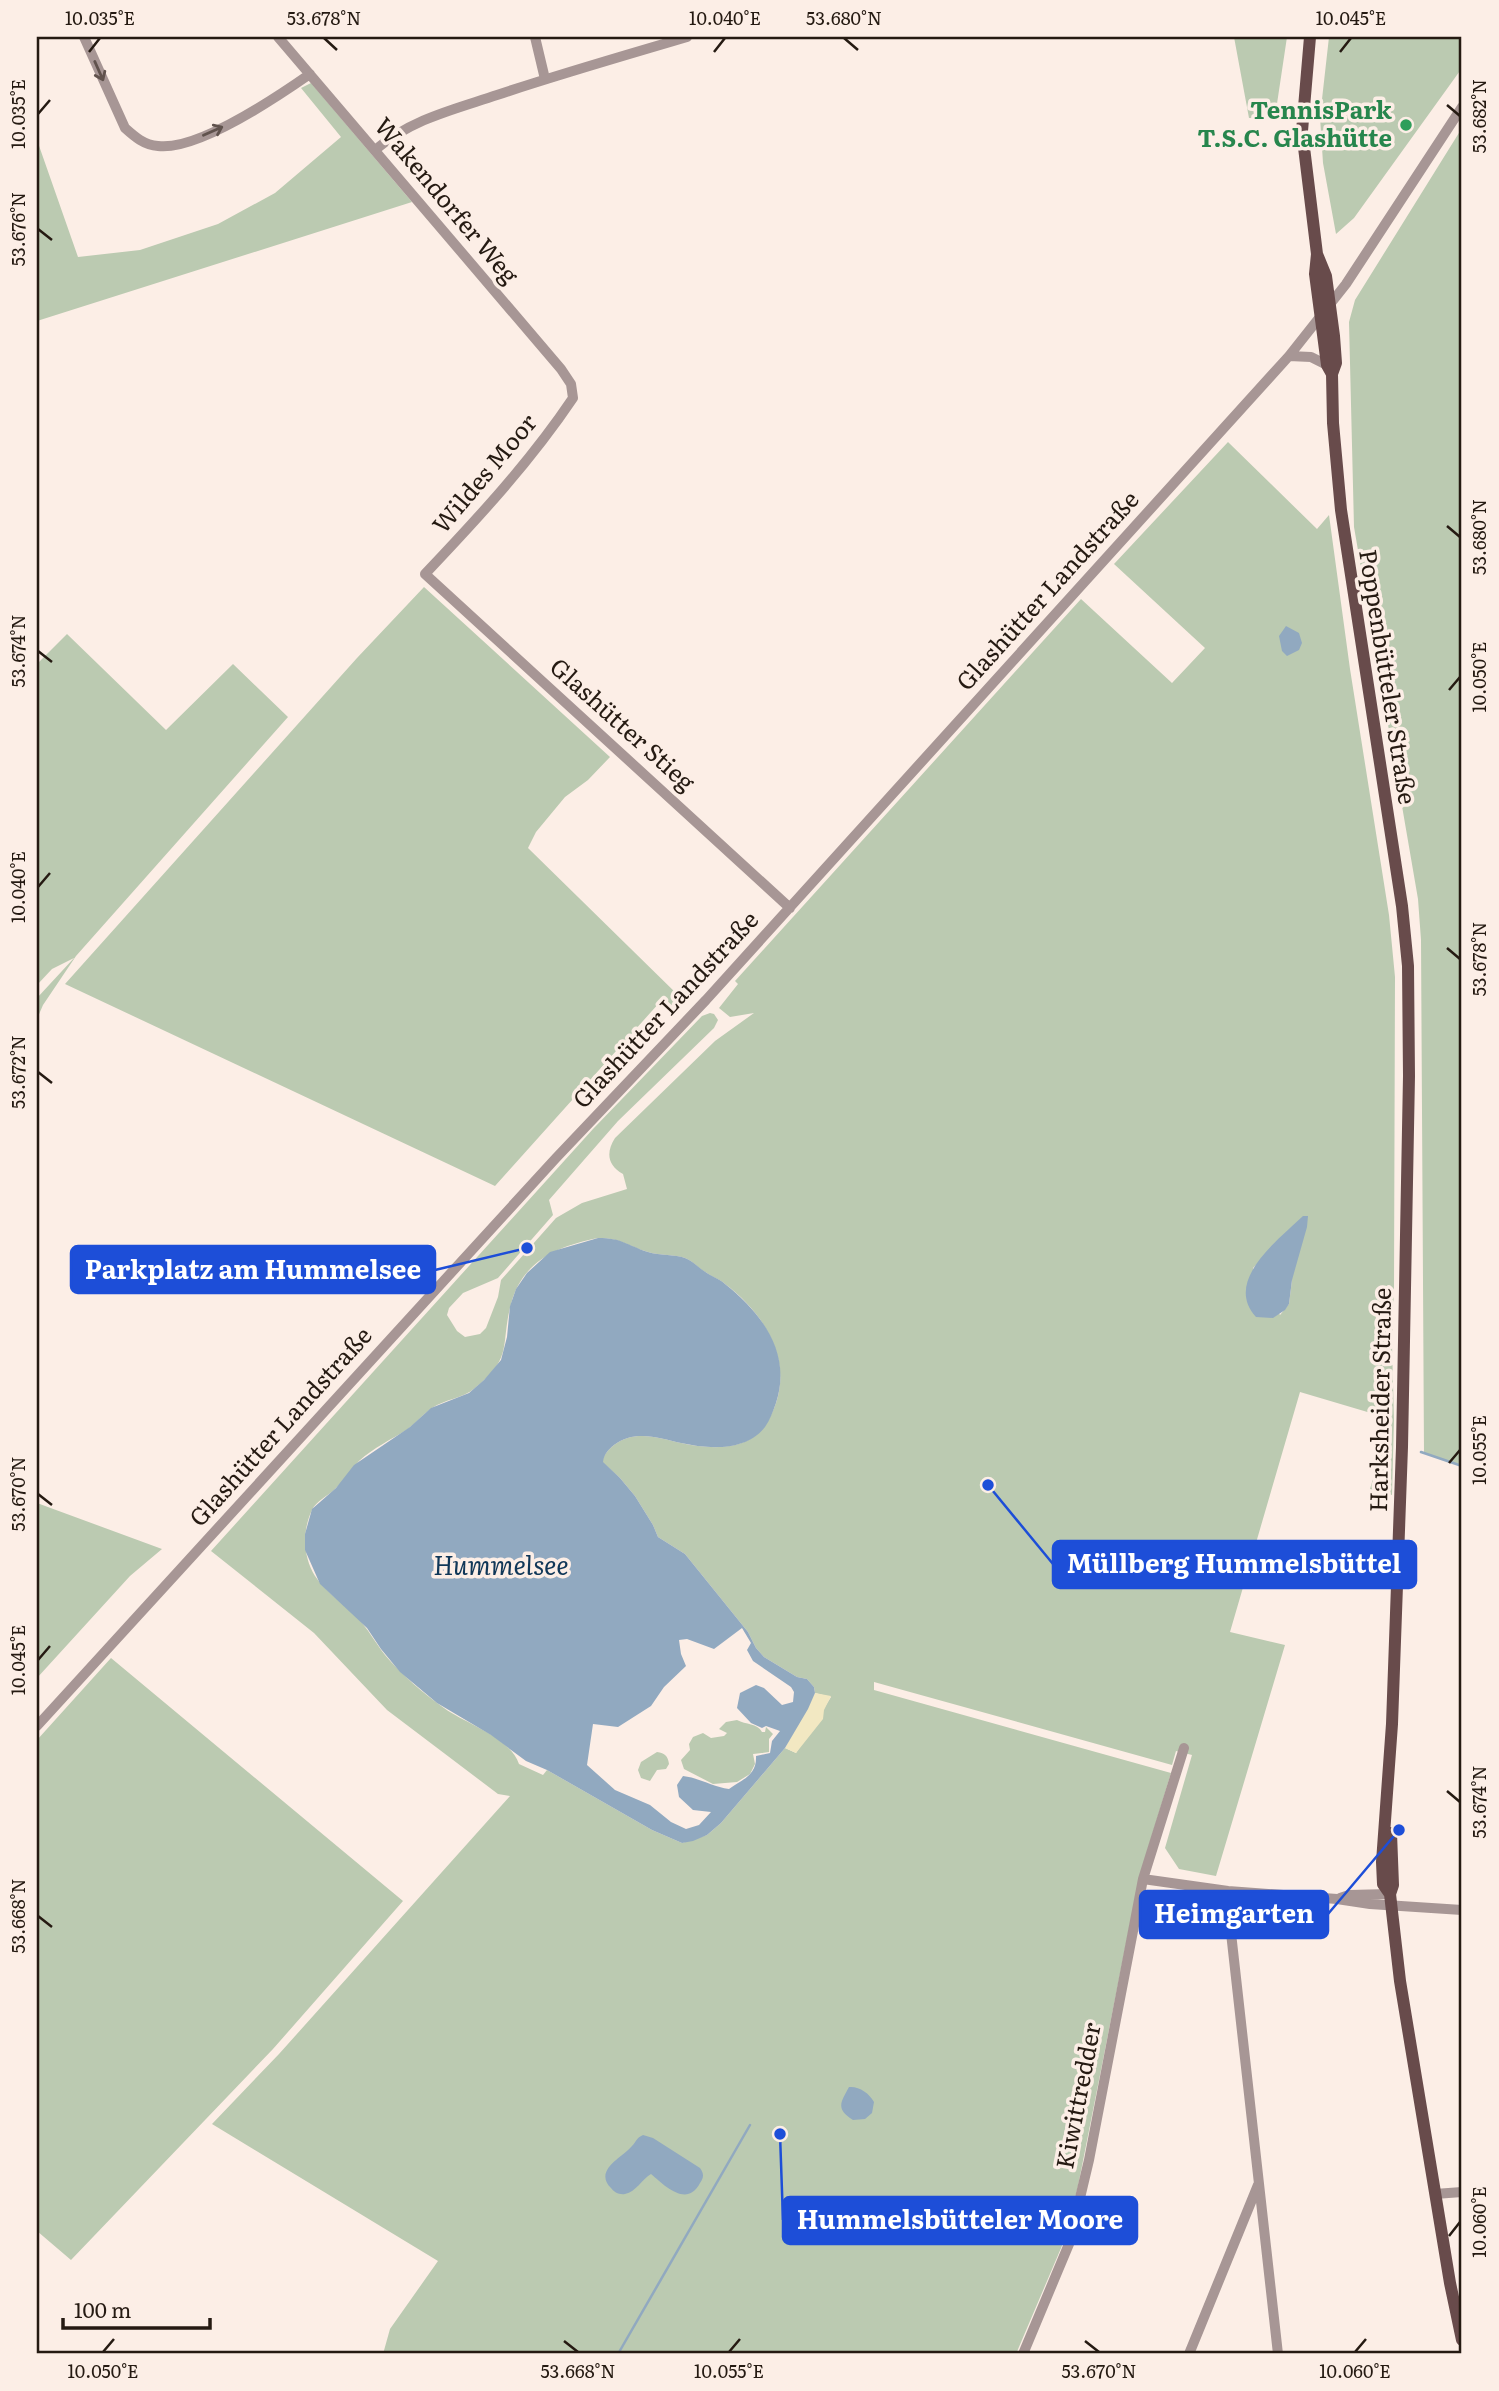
<svg xmlns="http://www.w3.org/2000/svg" width="1499" height="2391" viewBox="0 0 1499 2391" font-family="Literata,serif">
<rect width="100%" height="100%" fill="#fceee6"/>
<path fill="#bbcab1" fill-rule="evenodd" d="M1234 37H1287L1275 117 1249 118Z
M1329 37H1462V68L1354 218 1336 234 1323 163 1320 117Z
M311 83 412 202 37 321V140L78 257 140 250 218 224 275 193 341 137 301 88Z
M1462 128V1465L1424 1453 1421 940 1418 899 1354 527 1349 322 1355 300Z
M1228 442 1317 529 1329 515 1350 669 1389 915 1395 977 1394 1287 1392 1345 1394 1420 1392 1495 1370 1489 1391 1419 1300 1392 1230 1632 1285 1645 1216 1876 1179 1869 1165 1848 1192 1755 1176 1751 1172 1765 874 1682V1690L1171 1773 1139 1878 1078 2186 1064 2241 1016 2354H383L390 2329 438 2261 212 2124 279 2054 510 1796 498 1794 387 1710 314 1633 211 1551 593 1129 702 1016 710 1013 714 1014 718 1020 714 1028 618 1121 549 1200 553 1215 498 1278 463 1293 449 1308 447 1315 457 1331 465 1337 480 1334 486 1328 498 1297 501 1280 556 1218 582 1203 627 1189 623 1174C607 1165 606 1152 615 1138L715 1041 754 1013 730 1017 719 1008 738 984 735 981 1081 599 1172 683 1205 648 1114 564ZM598 1238C621 1238 627 1246 648 1252 660 1256 674 1254 685 1258 693 1261 699 1269 707 1273 712 1277 720 1279 725 1284 767 1315 797 1367 770 1417 753 1452 714 1450 681 1443 659 1438 635 1429 614 1445 608 1450 604 1454 602 1462L620 1478 635 1496 653 1525 658 1537 685 1554 748 1632 756 1648 764 1657 797 1677 807 1679 814 1687 815 1693 831 1697 796 1753 785 1748 721 1823 707 1835 682 1843 652 1830 547 1770 543 1775 519 1764C510 1737 466 1724 444 1708 423 1693 402 1675 385 1655 375 1642 368 1629 357 1617 344 1603 326 1593 315 1576 303 1557 302 1531 312 1510 316 1501 328 1496 335 1489 344 1481 351 1470 359 1461 373 1448 392 1439 408 1429 416 1423 423 1414 432 1408 445 1399 462 1399 475 1388 514 1357 500 1345 511 1304 522 1261 558 1246 598 1238ZM1262 1259 1292 1280 1289 1304 1280 1315 1253 1268Z
M424 587 610 757 588 780 565 797 536 832 528 848 680 997 670 1007 664 1001 660 1002 495 1186 65 984 357 658Z
M67 634 166 730 233 664 288 717 76 956 43 1005 37 1019V998L74 958 52 969 37 985V664Z
M37 1503 162 1549 130 1576 37 1678Z
M111 1658 403 1901 273 2049 71 2260 37 2231V1740Z
M737 1720C746 1725 757 1723 762 1732H765L766 1727 773 1734 769 1739V1752L753 1754 755 1764 750 1774 737 1782 713 1784 684 1769 681 1760 690 1750 689 1744 693 1737 703 1733 711 1738 724 1736 727 1733 719 1729 726 1722Z
M657 1752C665 1753 668 1756 669 1764L666 1769 657 1770 650 1781 641 1778 638 1770 641 1762Z"/>
<path fill="#f2e8c2" d="M815 1693 831 1696 824 1710 823 1719 796 1753 785 1748Z"/>
<path fill="#91a9c0" fill-rule="evenodd" d="M1286 626 1299 633 1302 643 1299 650 1287 656 1282 651 1279 636Z
M1303 1216H1308L1307 1227 1292 1280 1289 1304 1285 1310 1273 1318 1256 1317C1223 1281 1278 1240 1303 1216Z
M598 1238C623 1238 626 1245 648 1252 660 1256 675 1254 685 1258 693 1261 700 1269 707 1273 713 1277 720 1279 725 1284 763 1314 792 1354 776 1403 773 1411 770 1420 765 1427 746 1452 708 1449 681 1443 659 1438 635 1429 614 1445 608 1450 604 1454 603 1462L620 1478 635 1496 653 1525 658 1537 685 1554 748 1632 756 1648 764 1657 797 1677 807 1679 814 1687 815 1693 808 1709 785 1748 721 1823 707 1835 693 1841 682 1843 652 1830 547 1770 526 1761 491 1735 437 1703 400 1672 381 1649 367 1628 320 1584 305 1550V1534L312 1509 336 1488 354 1465 410 1427 431 1408 469 1393 484 1380 501 1360 507 1337 510 1306 516 1289 527 1273 550 1252ZM742 1628 751 1643 747 1650 753 1661 791 1687 794 1692 793 1702 782 1705 764 1688 756 1685 740 1693 737 1708 751 1723 762 1728 766 1726 780 1731 772 1741 770 1753 756 1756C757 1775 743 1779 729 1789 713 1787 700 1778 683 1776L677 1785 679 1797 693 1810 711 1812 699 1825 686 1829 671 1822 650 1805 615 1790 587 1765 593 1724 618 1727 651 1706 664 1687 686 1666 681 1654 679 1640 687 1639 714 1649Z
M849 2087C859 2086 869 2093 874 2102L872 2113 865 2119 853 2120C835 2109 841 2102 849 2087Z
M643 2135 653 2138 700 2168C704 2174 704 2177 700 2183 687 2208 665 2186 651 2174 642 2179 636 2192 625 2194 619 2195 614 2192 611 2188 593 2170 623 2157 632 2146 637 2141 636 2138 643 2135Z"/>
<g fill="none" stroke-linecap="round" stroke-linejoin="round">
<path stroke="#91a9c0" stroke-width="2.5" d="M1421 1452 1462 1466
M618 2354 750 2125"/>
<path stroke="#a79695" stroke-width="10" d="M84 37 125 128C135 137 144 145 158 146 197 151 277 97 310 74
M278 37 561 369 571 384 573 398C530 462 478 518 425 574L790 908
M535 37 545 79
M375 150C412 119 452 110 497 95 560 74 623 56 687 37
M1289 356 1311 357 1327 365
M37 1726 556 1158 706 1000 1289 356 1346 284 1462 107
M1143 1879 1228 1891 1337 1899 1370 1904 1462 1910
M1228 1891V1906L1278 2354
M1340 1898 1349 1895 1390 1894
M1435 2194 1462 2192
M1023 2354 1069 2244 1089 2160 1143 1879 1184 1748
M1189 2354 1258 2185"/>
<path stroke="#684b4b" stroke-width="12" d="M1310 37 1302 131 1317 254 1315 274 1327 365 1332 374
M1317 254 1326 276 1334 336 1336 363 1332 374 1333 423 1341 510 1402 906 1408 966 1409 1076 1402 1447 1392 1724 1382 1862 1383 1884 1390 1894
M1391 1833 1393 1885 1390 1894 1400 1981 1450 2283 1462 2340"/>
</g>
<defs><path id="oneway-shaft" d="M-6 0H5M1.5-3L5.5 0L1.5 3" fill="none" stroke-width="1.6" stroke-linecap="round" stroke-linejoin="round" transform="scale(1.75)"/></defs>
<g stroke="#60524d">
<use href="#oneway-shaft" transform="translate(99 71) rotate(66)"/>
<use href="#oneway-shaft" transform="translate(213 131) rotate(-24)"/>
</g>
<path fill="none" stroke="#251a12" stroke-width="2.5" d="M324 38 337 50M844 38 858 50M89 52 100 38M714 52 725 38M1340 52 1351 38M1447 105 1460 116M38 114 50 100M38 229 52 240M1447 526 1460 537M38 651 52 662M1449 690 1460 677M38 887 50 873M1447 948 1460 959M38 1072 52 1083M1449 1463 1460 1450M38 1494 52 1505M38 1660 50 1646M1447 1791 1460 1802M38 1916 52 1927M1449 2236 1460 2222M564 2341 578 2352M1085 2341 1099 2352M103 2352 114 2339M729 2352 740 2339M1355 2352 1366 2339"/>
<circle fill="#2e9e5b" stroke="#fceee6" stroke-width="2.5" cx="1406" cy="125" r="7"/>
<g text-anchor="middle" stroke-width="7" stroke-linejoin="round" paint-order="stroke">
<g font-size="24" font-weight="bold" fill="#27864d" stroke="#fceee6" text-anchor="end">
<text x="1392" y="119">TennisPark<tspan x="1392" dy="28">T.S.C. Glashütte</tspan></text>
</g>
<g font-size="24" fill="#251a12" stroke="#fceee6">
<text transform="translate(446 201) rotate(50)" y="8">Wakendorfer Weg</text>
<text transform="translate(485 474) rotate(-50)" y="8">Wildes Moor</text>
<text transform="translate(1048 591) rotate(-48)" y="8">Glashütter Landstraße</text>
<text transform="translate(1387 677) rotate(81)" y="8">Poppenbütteler Straße</text>
<text transform="translate(622 725) rotate(42)" y="8">Glashütter Stieg</text>
<text transform="translate(666 1010) rotate(-47)" y="8">Glashütter Landstraße</text>
<text transform="translate(1381 1400) rotate(-89)" y="8">Harksheider Straße</text>
<text transform="translate(281 1427) rotate(-48)" y="8">Glashütter Landstraße</text>
<text transform="translate(1079 2096) rotate(-79)" y="8">Kiwittredder</text>
</g>
<g font-size="26" font-style="italic" fill="#103758" stroke="#fceee6">
<text x="501" y="1575">Hummelsee</text>
</g>
</g>
<path fill="none" stroke="#1d4ed8" stroke-width="2.5" d="M527 1248L435 1270M988 1485L1053 1564M1399 1830L1328 1914M780 2134L783 2220"/>
<g fill="#1d4ed8" stroke="#fceee6" stroke-width="2.5">
<circle cx="527" cy="1248" r="7"/>
<circle cx="988" cy="1485" r="7"/>
<circle cx="1399" cy="1830" r="7"/>
<circle cx="780" cy="2134" r="7"/>
</g>
<g fill="#1d4ed8" stroke="#1d4ed8" stroke-width="2.5">
<rect x="71" y="1246" width="364" height="47" rx="7"/>
<rect x="1053" y="1541" width="363" height="47" rx="7"/>
<rect x="1140" y="1891" width="188" height="47" rx="7"/>
<rect x="783" y="2197" width="354" height="47" rx="7"/>
</g>
<g font-size="26" text-anchor="middle" font-weight="bold" fill="#fff">
<text x="253" y="1279">Parkplatz am Hummelsee</text>
<text x="1234" y="1573">Müllberg Hummelsbüttel</text>
<text x="1234" y="1923">Heimgarten</text>
<text x="960" y="2229">Hummelsbütteler Moore</text>
</g>
<rect width="1499" height="2391" fill="none" stroke="#fceee6" stroke-width="77"/>
<path d="M63 2318v10h147v-10" fill="none" stroke="#251a12" stroke-width="3.5"/>
<text x="74" y="2318" font-size="21" fill="#251a12" stroke="#fceee6" stroke-width="5" paint-order="stroke">100 m</text>
<rect x="38" y="38" width="1422" height="2314" fill="none" stroke="#251a12" stroke-width="2.5"/>
<g font-size="18" text-anchor="middle" fill="#251a12">
<text x="100" y="25">10.035°E</text>
<text x="324" y="25">53.678°N</text>
<text x="725" y="25">10.040°E</text>
<text x="844" y="25">53.680°N</text>
<text x="1351" y="25">10.045°E</text>
<text transform="translate(19 114) rotate(-90)" y="6">10.035°E</text>
<text transform="translate(1480 116) rotate(-90)" y="6">53.682°N</text>
<text transform="translate(19 229) rotate(-90)" y="6">53.676°N</text>
<text transform="translate(1480 537) rotate(-90)" y="6">53.680°N</text>
<text transform="translate(19 651) rotate(-90)" y="6">53.674°N</text>
<text transform="translate(1480 677) rotate(-90)" y="6">10.050°E</text>
<text transform="translate(19 887) rotate(-90)" y="6">10.040°E</text>
<text transform="translate(1480 959) rotate(-90)" y="6">53.678°N</text>
<text transform="translate(19 1072) rotate(-90)" y="6">53.672°N</text>
<text transform="translate(1480 1450) rotate(-90)" y="6">10.055°E</text>
<text transform="translate(19 1494) rotate(-90)" y="6">53.670°N</text>
<text transform="translate(19 1660) rotate(-90)" y="6">10.045°E</text>
<text transform="translate(1480 1802) rotate(-90)" y="6">53.674°N</text>
<text transform="translate(19 1916) rotate(-90)" y="6">53.668°N</text>
<text transform="translate(1480 2222) rotate(-90)" y="6">10.060°E</text>
<text x="103" y="2378">10.050°E</text>
<text x="578" y="2378">53.668°N</text>
<text x="729" y="2378">10.055°E</text>
<text x="1099" y="2378">53.670°N</text>
<text x="1355" y="2378">10.060°E</text>
</g>
</svg>
